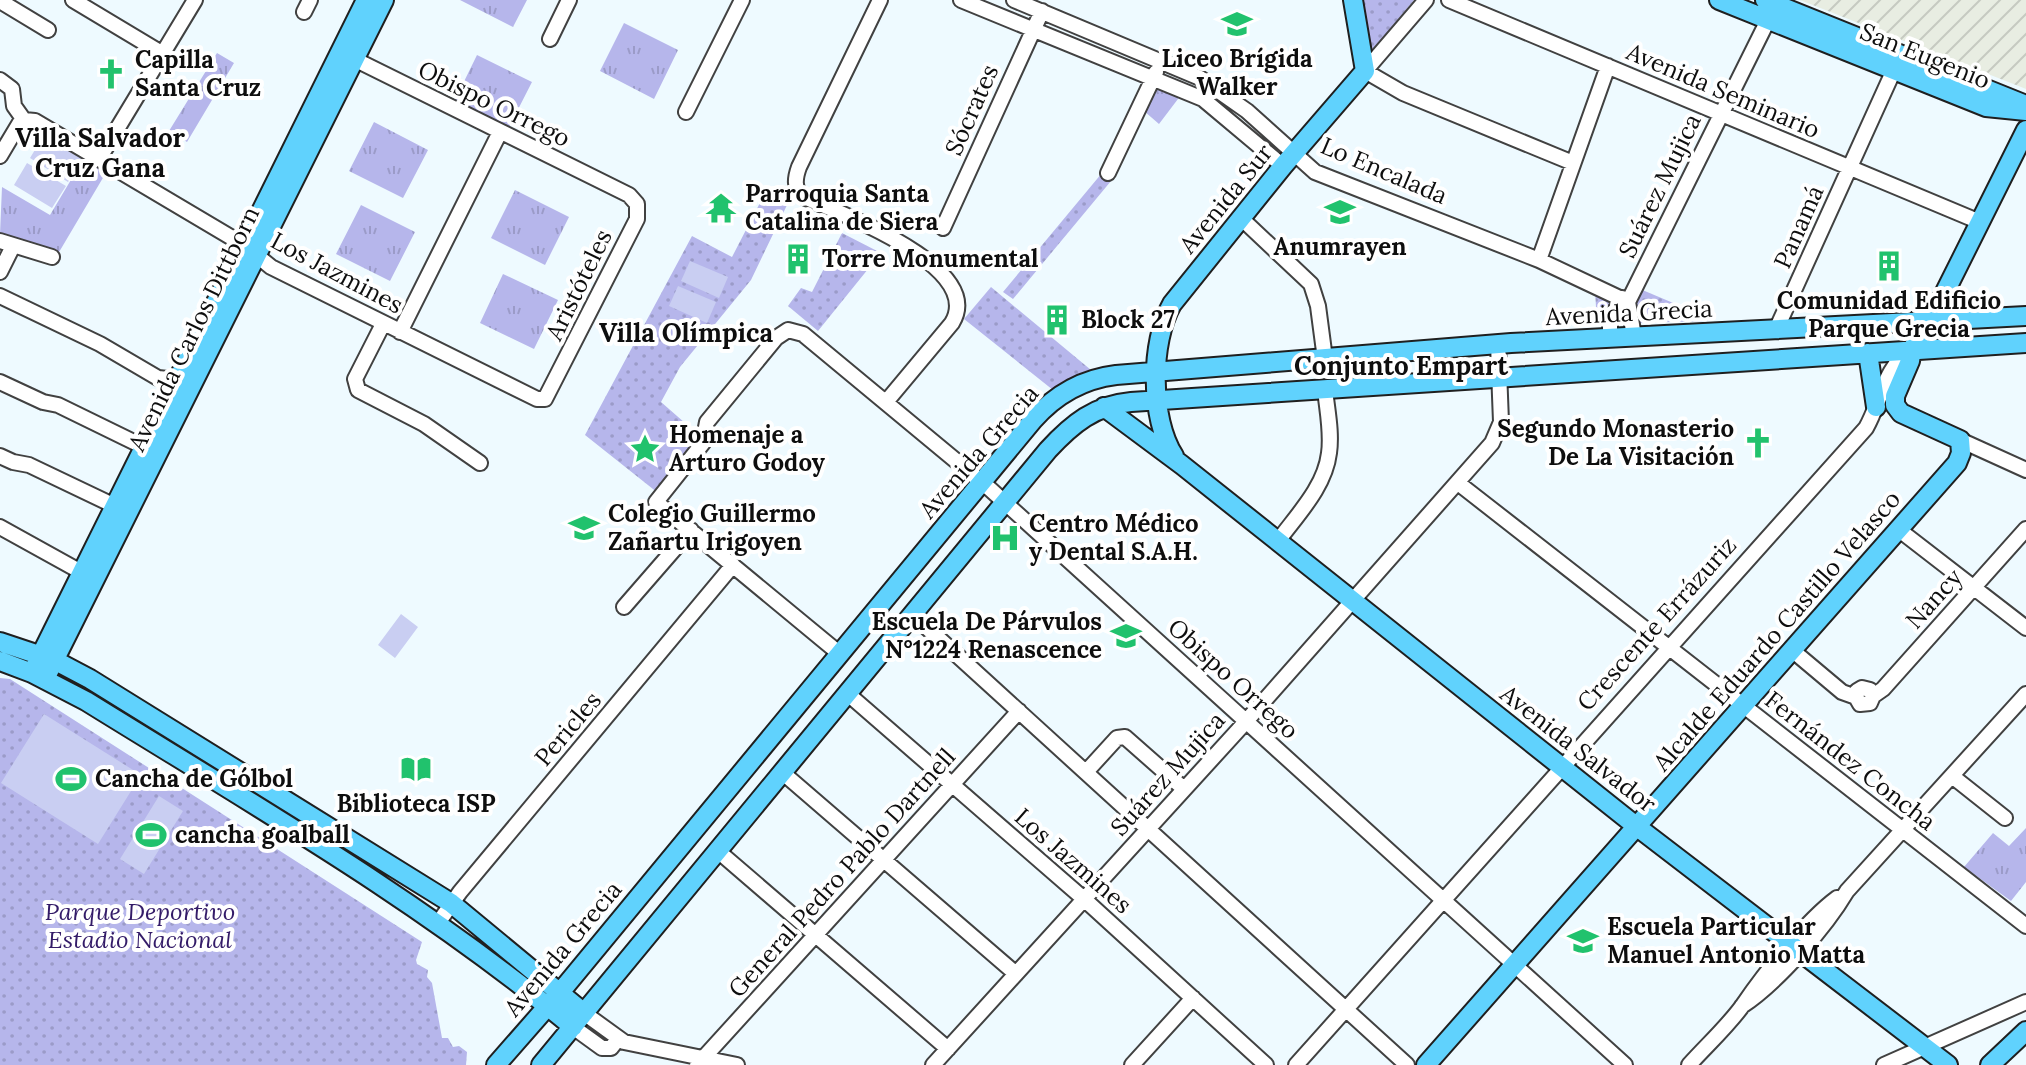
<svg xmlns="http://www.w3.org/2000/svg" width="2026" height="1065" viewBox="0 0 2026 1065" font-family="Lora,serif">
<defs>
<pattern id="industrial-furrows" width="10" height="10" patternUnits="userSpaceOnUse" patternTransform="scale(2)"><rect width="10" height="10" fill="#e8ede2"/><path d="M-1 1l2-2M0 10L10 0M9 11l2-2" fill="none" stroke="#c6cac1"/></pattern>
<pattern id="grass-tufts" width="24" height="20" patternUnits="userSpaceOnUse" patternTransform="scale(2)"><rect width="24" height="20" fill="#b6b6eb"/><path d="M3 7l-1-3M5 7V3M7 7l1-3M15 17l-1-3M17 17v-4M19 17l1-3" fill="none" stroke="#9b9bc8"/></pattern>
<pattern id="park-dots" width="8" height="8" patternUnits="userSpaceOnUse" patternTransform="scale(2)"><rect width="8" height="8" fill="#b6b6eb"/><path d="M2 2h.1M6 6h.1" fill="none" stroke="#9b9bc8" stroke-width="1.8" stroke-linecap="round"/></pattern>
</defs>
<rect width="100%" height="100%" fill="#eefaff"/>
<path fill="url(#industrial-furrows)" d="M1800 0H2026V89L2021 87Z"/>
<path fill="url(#grass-tufts)" d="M460 0H527L513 27Z
M624 23 678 50 654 99 600 71Z
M217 53 234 63 187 142 169 131Z
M477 55 532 82 507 131 453 104Z
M1157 85 1181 95 1159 124 1144 111Z
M374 122 428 150 403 198 349 171Z
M84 158 107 171 52 264 0 234 2 187 50 215Z
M515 190 569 217 545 265 491 238Z
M361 205 415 232 390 281 336 254Z
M503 274 558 300 534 349 480 323Z
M2026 828V882L2011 901 1964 867 1993 833 2009 846Z"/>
<path fill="url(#park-dots)" d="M1360 0H1414L1371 52Z
M1102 173 1111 181 1013 299 1003 292Z
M764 195 787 205 751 280 680 367 661 402 685 423 696 438 658 493 585 435 692 236 732 257Z
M842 233 881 253 818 331 788 306 801 288 812 292Z
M991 287 1091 370 1053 390 964 319Z
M1640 289 1709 318 1708 321 1597 324 1595 290 1631 306Z
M0 678 10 679 149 768 148 771 157 778 160 774 422 942 416 960 417 964 428 970 427 977 432 983 442 1038H448L453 1047 459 1046 467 1052 466 1065H0Z"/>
<path fill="#c9cef2" d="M44 135 82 159 68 182 30 158Z
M27 163 66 186 52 208 14 185Z
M690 261 728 277 719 298 681 281Z
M678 286 716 302 707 323 669 306Z
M401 614 418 627 395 658 378 645Z
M44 714 141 775 98 844 1 783Z
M159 796 183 811 144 874 120 859Z"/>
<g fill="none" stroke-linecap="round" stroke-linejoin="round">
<g stroke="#414141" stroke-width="18">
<path id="minor" d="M73 0 163 54
M880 0 799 167C795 178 793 190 804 197 841 214 986 267 952 323L886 402
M961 0 1203 99 1283 166
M1014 0 1200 78 1247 111 1315 172 1539 260 1628 302 1634 336
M1426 0 1365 71 1403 93 1573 163
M1449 0 1980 222
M0 1 48 30
M304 12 310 0
M550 39 569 0
M0 80 12 89 14 106 24 120
M686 112 742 0
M24 120 35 121 244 245 271 267 537 399H545L637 219V204L629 195 348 56
M0 156 19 124 24 120
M99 159 195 0
M1108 173 1156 72
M1242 219 1311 284 1318 306 1325 359
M943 228 1042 11
M0 241 52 257
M1539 260 1608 66
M0 272 13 246
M0 296 100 344 158 378 178 380
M1628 302 1772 12
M383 324 355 379 358 390 424 424 480 463
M1776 330 1898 61
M400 332 500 132
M1610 337V320L1622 298
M0 382 43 402 58 405 144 447
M1960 440 2026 470
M0 456 13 462 29 465 115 506
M1458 483 2026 926
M0 527 83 573
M1898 529 2026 628
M1278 541C1297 515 1325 487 1329 453 1332 432 1327 410 1325 389
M624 607 691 530
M913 615 1407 1065
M1792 650 1842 692 1856 697
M840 654 656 502 703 443 707 422 776 338 788 330 803 334 990 489 1625 1065
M848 694 1084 899 1266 1065
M1873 696 1870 690 1862 688 1857 691 1856 697 1860 704 1870 703 1873 696 1883 689 2026 529
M1086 772 1117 738 1125 737 1184 789
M783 773 1016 974
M1952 776 2005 818
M718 851 948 1049
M438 923 460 892 733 565
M1742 1006C1778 982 1825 928 1847 891L2026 694
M584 1013 624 1042 737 1065
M573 1027 602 1048H611L618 1039
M697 1065 1019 711
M933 1065 1241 727 1492 443 1501 422 1498 344
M1132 1065 1193 998
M1296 1065 1866 428C1881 402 1884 367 1912 349
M1689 1065C1707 1045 1728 1026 1743 1005 1765 973 1806 921 1837 898
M1884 1065 2026 1002"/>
</g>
<g stroke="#1f1f1f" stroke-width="22">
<path id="major" d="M1719 0 1986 107 2026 111
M1765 0 2026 105
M1868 353 1876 407
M1104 407 1182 465 1636 826 1948 1065
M1174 456C1150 419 1150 342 1172 304L1283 166 1365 71 1353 0
M0 642 54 660 90 679 451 903 584 1013
M0 661 32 673 86 701C252 804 423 902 573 1027
M32 673 366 0
M45 679 384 0
M496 1065 567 984 1033 420C1055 395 1083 379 1116 375L1511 343 2026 316
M541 1065 1048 450C1072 424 1095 405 1131 402L2026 343
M1426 1065 1957 463 1961 453 1960 440 1901 413 1895 405V396L1910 361 1912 349 1937 308 2026 130
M1990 1065 2026 1031"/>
</g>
<use href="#minor" stroke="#fff" stroke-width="14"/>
<use href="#major" stroke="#60d2fd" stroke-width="18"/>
</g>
<defs>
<g id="school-bare" transform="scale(2.4)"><path d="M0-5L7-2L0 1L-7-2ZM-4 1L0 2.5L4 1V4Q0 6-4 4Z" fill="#21c26d" stroke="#fff" stroke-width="2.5" paint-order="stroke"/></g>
<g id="church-bare" transform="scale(2.4)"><path d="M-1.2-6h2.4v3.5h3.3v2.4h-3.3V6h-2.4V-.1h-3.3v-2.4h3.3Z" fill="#21c26d" stroke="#fff" stroke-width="2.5" paint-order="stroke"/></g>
<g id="temple-bare" transform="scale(2.4)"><path d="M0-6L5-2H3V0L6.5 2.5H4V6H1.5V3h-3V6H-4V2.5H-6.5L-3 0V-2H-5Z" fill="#21c26d" stroke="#fff" stroke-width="2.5" paint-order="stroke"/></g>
<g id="building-bare" transform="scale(2.4)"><path d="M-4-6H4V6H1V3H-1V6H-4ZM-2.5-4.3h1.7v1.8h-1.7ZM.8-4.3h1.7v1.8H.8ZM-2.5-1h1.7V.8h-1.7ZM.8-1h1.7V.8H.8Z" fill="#21c26d" stroke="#fff" stroke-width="2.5" paint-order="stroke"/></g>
<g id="sight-bare" transform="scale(2.4)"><path d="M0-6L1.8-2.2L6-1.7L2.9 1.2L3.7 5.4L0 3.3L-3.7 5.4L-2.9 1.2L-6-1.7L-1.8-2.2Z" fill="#21c26d" stroke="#fff" stroke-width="2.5" paint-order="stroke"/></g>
<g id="hospital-bare" transform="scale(2.4)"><path d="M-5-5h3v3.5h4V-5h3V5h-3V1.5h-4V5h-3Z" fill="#21c26d" stroke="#fff" stroke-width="2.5" paint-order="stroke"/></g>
<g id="library-bare" transform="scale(2.4)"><path d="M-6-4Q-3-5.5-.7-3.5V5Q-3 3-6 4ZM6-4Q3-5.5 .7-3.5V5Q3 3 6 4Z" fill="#21c26d" stroke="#fff" stroke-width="2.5" paint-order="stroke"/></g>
<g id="stadium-bare" transform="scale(2.4)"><path d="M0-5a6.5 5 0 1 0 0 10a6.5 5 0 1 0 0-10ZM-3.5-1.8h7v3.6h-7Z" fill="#21c26d" stroke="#fff" stroke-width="2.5" paint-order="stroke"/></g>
</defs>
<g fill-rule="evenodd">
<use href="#school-bare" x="1237" y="24"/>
<use href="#church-bare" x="111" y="74"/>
<use href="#temple-bare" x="721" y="208"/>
<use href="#school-bare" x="1340" y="212"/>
<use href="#building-bare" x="798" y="259"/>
<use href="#building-bare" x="1889" y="266"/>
<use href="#building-bare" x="1057" y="320"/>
<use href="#church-bare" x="1758" y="443"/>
<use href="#sight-bare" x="645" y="449"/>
<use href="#school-bare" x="584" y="528"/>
<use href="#hospital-bare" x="1005" y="538"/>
<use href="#school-bare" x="1126" y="636"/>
<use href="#library-bare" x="416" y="769"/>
<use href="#stadium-bare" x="71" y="779"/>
<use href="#stadium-bare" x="151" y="835"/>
<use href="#school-bare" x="1583" y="941"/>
</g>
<g text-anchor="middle" stroke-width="8" stroke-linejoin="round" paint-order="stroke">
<g font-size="24" fill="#0e0e0e" stroke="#fff">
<text transform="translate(1925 56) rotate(22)" y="8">San Eugenio</text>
<text transform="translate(1723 91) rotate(23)" y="8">Avenida Seminario</text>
<text transform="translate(494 104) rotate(26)" y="8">Obispo Orrego</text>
<text transform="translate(972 110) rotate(-66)" y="8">Sócrates</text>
<text transform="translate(1384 171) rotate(23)" y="8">Lo Encalada</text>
<text transform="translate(1660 186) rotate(-64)" y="8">Suárez Mujica</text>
<text transform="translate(1226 199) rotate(-51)" y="8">Avenida Sur</text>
<text transform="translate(1799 227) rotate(-66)" y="8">Panamá</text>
<text transform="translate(337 273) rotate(28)" y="8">Los Jazmines</text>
<text transform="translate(579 285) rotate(-64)" y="8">Aristóteles</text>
<text transform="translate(1629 313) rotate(-3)" y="8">Avenida Grecia</text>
<text transform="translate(194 329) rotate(-64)" y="8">Avenida Carlos Dittborn</text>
<text transform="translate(979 452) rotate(-49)" y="8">Avenida Grecia</text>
<text transform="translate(1934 599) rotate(-48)" y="8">Nancy</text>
<text transform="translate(1657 624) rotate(-48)" y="8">Crescente Errázuriz</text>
<text transform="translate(1777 631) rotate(-49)" y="8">Alcalde Eduardo Castillo Velasco</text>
<text transform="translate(1233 679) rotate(42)" y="8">Obispo Orrego</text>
<text transform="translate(568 729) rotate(-50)" y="8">Pericles</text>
<text transform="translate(1578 749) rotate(38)" y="8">Avenida Salvador</text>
<text transform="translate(1850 761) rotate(38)" y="8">Fernández Concha</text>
<text transform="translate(1168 774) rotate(-48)" y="8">Suárez Mujica</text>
<text transform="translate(1073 861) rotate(41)" y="8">Los Jazmines</text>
<text transform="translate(842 873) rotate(-48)" y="8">General Pedro Pablo Dartnell</text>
<text transform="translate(563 949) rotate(-50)" y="8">Avenida Grecia</text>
</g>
<g font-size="24" font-weight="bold" fill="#0e0e0e" stroke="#fff" text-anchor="start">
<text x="1237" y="67" text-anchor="middle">Liceo Brígida<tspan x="1237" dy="28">Walker</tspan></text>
<text x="135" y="68">Capilla<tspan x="135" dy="28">Santa Cruz</tspan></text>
<text x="745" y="202">Parroquia Santa<tspan x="745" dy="28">Catalina de Siera</tspan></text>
<text x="1340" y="255" text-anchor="middle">Anumrayen</text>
<text x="822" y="267">Torre Monumental</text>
<text x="1889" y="309" text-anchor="middle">Comunidad Edificio<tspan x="1889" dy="28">Parque Grecia</tspan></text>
<text x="1081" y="328">Block 27</text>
<text x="1734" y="437" text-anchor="end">Segundo Monasterio<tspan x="1734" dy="28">De La Visitación</tspan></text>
<text x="669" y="443">Homenaje a<tspan x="669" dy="28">Arturo Godoy</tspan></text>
<text x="608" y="522">Colegio Guillermo<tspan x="608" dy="28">Zañartu Irigoyen</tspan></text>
<text x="1029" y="532">Centro Médico<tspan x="1029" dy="28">y Dental S.A.H.</tspan></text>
<text x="1102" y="630" text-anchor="end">Escuela De Párvulos<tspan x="1102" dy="28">N°1224 Renascence</tspan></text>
<text x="95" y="787">Cancha de Gólbol</text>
<text x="416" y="812" text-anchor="middle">Biblioteca ISP</text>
<text x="175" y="843">cancha goalball</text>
<text x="1607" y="935">Escuela Particular<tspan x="1607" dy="28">Manuel Antonio Matta</tspan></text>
</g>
<g font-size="24" font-style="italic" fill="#331b68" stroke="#fff">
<text x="140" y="920">Parque Deportivo<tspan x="140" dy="28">Estadio Nacional</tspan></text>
</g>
<g font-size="26" font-weight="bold" fill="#0e0e0e" stroke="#fff">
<text x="100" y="147">Villa Salvador<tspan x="100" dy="30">Cruz Gana</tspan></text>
<text x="686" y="342">Villa Olímpica</text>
<text x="1401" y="375">Conjunto Empart</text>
</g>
</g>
</svg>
